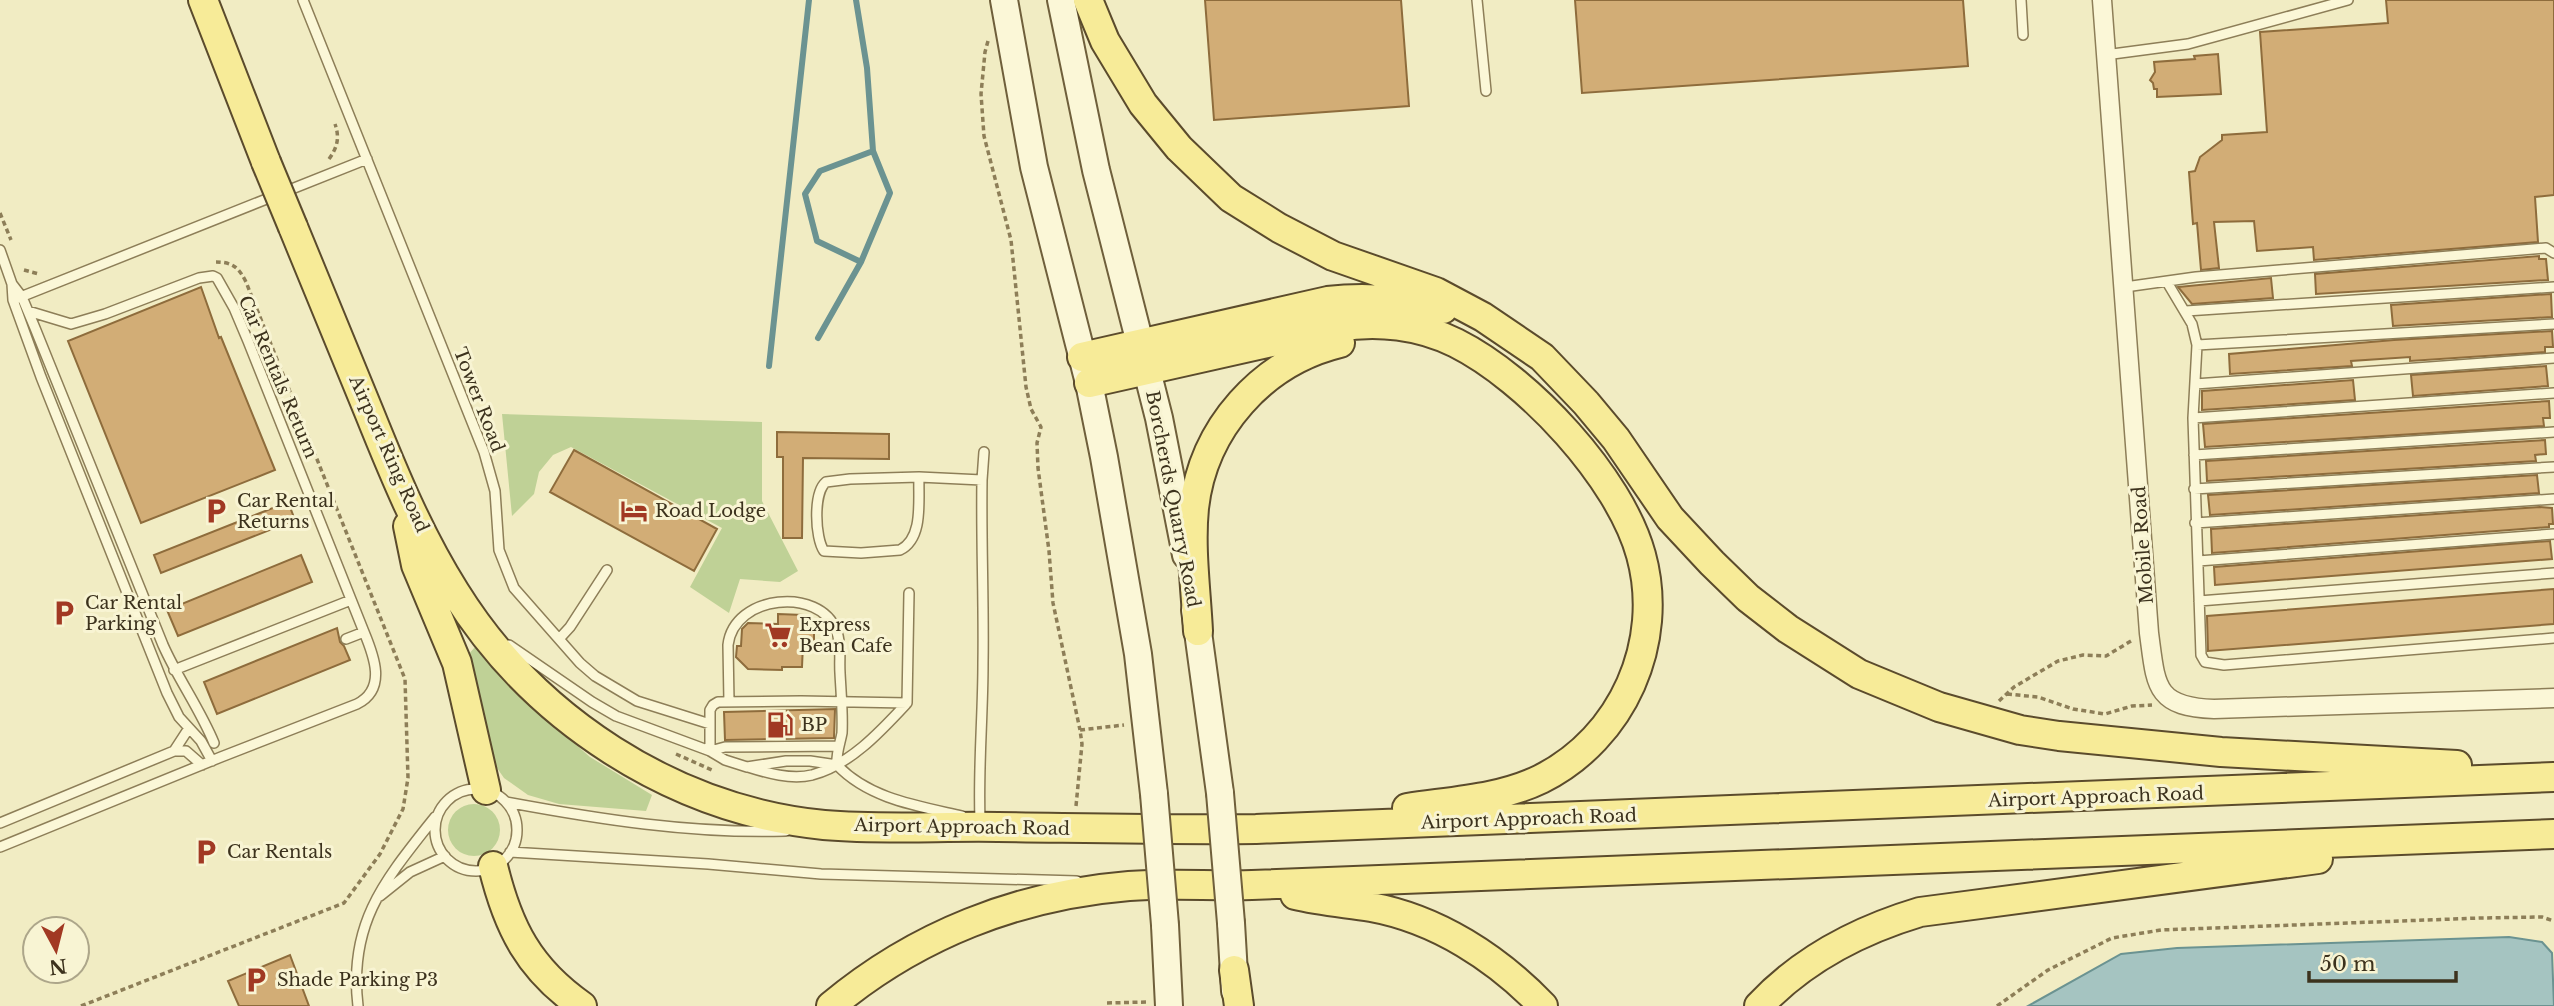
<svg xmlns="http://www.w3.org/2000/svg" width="2554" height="1006" viewBox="0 0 2554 1006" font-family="'Libre Baskerville',serif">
<rect width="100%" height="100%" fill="#f1ecc3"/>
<path fill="#bfd196" d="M502 414 762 422V501L798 571 780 582 740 579 729 613 690 587 722 528 571 447 553 455 539 472 534 494 512 516Z
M476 646 541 714 590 757 652 795 646 811 559 804 528 795 504 778 490 758 466 657Z
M448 830a26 26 0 1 1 52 0a26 26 0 1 1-52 0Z"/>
<path fill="#a5c4c1" stroke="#6b9391" stroke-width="2" d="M2509 937 2542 942 2552 953 2554 1006H2028L2121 954 2177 948Z"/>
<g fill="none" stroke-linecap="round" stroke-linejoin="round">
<path stroke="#6b9391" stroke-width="6" d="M856 0 867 68 873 151 820 171 805 194 817 241 861 262
M818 338 861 262 890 193 873 151
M769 366 809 0"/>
</g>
<path fill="#d2ad76" stroke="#8e6c3c" stroke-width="2" d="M1205 0H1401L1409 106 1214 120Z
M1575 0H1963L1968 66 1582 93Z
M2386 0H2554V195L2535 197 2538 242 2314 260 2313 247 2257 251 2254 221 2214 222 2219 268 2201 270 2197 223 2193 224 2189 172 2195 171 2200 157 2222 140V135L2267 132 2260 32 2388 23Z
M2218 54 2221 94 2157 97V89H2154L2153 83 2150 80 2155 72 2154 62 2195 59 2194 56Z
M2539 256V259H2546L2548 280 2316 294 2315 274Z
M2271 278 2273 298 2192 304 2178 287Z
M201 287 219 338 221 337 275 470 141 523 68 341Z
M2551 294 2552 317 2393 326 2391 305Z
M2552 331 2553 347H2545V352L2410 361V357L2351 361 2352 366 2230 374 2229 354 2394 340Z
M2546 366 2548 386 2413 396 2411 375Z
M2353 380 2355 400 2202 410V391Z
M2549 401 2550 418H2543L2544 426 2205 447 2203 424Z
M777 432 889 434V459L803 458 802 538H783V457H777Z
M2545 440 2546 454 2535 455 2536 461 2207 481 2206 461Z
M574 450 717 529 694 571 550 492Z
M2537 475 2539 493 2210 515 2208 495Z
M288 502 295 520 161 573 154 555Z
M2540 507 2552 508 2553 524H2549V527L2212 553 2211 529Z
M2550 541 2552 559 2215 585 2214 567Z
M301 555 312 582 178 636 167 610Z
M2554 589V624L2208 651 2207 616Z
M778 614 803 615V625L814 626V644H803L802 667H782V670L748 669 736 657 737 646H741L742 629 748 623 778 624Z
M337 628 340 642 344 646 350 660 217 714 204 682Z
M835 709 834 738 725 740 724 712Z
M290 955 309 1006H239L228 981Z"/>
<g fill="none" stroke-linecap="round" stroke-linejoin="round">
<g stroke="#8d7e58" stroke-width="12">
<path id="lane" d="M303 0 484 452 495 491 499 550 514 588 580 663 595 676 637 701 710 724
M1477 0 1486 91
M2021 0 2023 35
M2105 55 2188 44 2348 0
M0 250 12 284 22 297 35 328 163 645C178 679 200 709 214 743
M2167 282 2192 324 2197 345 2193 418 2201 655 2205 662 2224 665 2554 638
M12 284 13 300 41 377 167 693 179 717 201 741 212 761
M2125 287 2196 277 2546 248 2554 253
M18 298 367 159
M2186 311 2554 287
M2197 345 2554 324
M2195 384 2554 358
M2193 418 2554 393
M2194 455 2554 432
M919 477C918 500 924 538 900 550L861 553 824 551C815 538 813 493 826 482L850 479 919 477 982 480C981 541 984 602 983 663 983 716 978 767 980 820
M982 480 984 452
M2194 489 2554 467
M2195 523 2554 499
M2198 561 2554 534
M2199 601 2554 573
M346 639 364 632
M559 639 570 627 607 570
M509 645 592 702 616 716 710 751 725 760 747 767 786 761H810L837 765
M174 670 351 600
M729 702 728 645C734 594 820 587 836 630 842 643 839 659 840 673 841 693 843 713 842 733 840 744 836 753 837 765 869 799 918 806 962 816
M174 751 189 728
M710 751V710L713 705 718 702 801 701 907 703
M710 751 725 747 839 746
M748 767C767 773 791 780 812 775 850 765 881 731 907 703L909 593
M435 830a41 41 0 1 1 82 0a41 41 0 1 1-82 0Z
M506 802C598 819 691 834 786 831
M0 823 174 751H186L202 765
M0 847 221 757 357 704C387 689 374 656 364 632L248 341 234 308 217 278 213 276 199 278 105 314 71 324 28 311
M510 852 708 864 821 874 1077 881
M380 896 410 872 445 856
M358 1006C348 922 386 879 435 817"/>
</g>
<g stroke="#8d7e58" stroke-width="21">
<path id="street" d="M2102 0 2149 633C2156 685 2154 707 2214 709L2554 698"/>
</g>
<g stroke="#6f5f3b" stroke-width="30">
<path id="secondary" d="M1004 0 1034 167 1089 383 1104 457 1138 654 1154 794
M1061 0 1096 170 1159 418 1186 555
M1195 610 1220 793
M1231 923 1235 991
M1165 925 1169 1006"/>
</g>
<g stroke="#5b4b2c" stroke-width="32">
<path id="primary" d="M203 0 266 162
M1088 0 1105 41 1143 104 1179 148 1231 198 1279 228 1333 256 1436 292 1483 317 1542 357 1586 403 1616 439 1670 518 1712 563 1748 598 1788 629 1859 674 1939 707 2020 730 2059 736 2221 752 2457 765
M293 227C318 289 344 350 369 412 394 474 419 535 455 592 534 719 673 810 824 825 881 830 940 826 998 827 1084 828 1170 830 1256 829L2554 777
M1082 357 1328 301C1368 296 1405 300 1443 309
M1089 383 1338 327C1377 320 1420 325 1456 343 1528 379 1620 478 1641 555 1665 642 1623 738 1541 779 1500 799 1453 801 1407 808
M408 526 416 565 457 663 486 790
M1198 631C1196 591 1190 548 1194 508 1203 428 1262 362 1340 343
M493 866C508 928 529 969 582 1006
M1295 895C1320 901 1346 903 1371 907 1437 919 1497 958 1543 1006
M1234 970 1239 1006
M831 1006C916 935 1018 895 1129 886 1169 883 1211 886 1252 885L2554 834
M1759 1006C1802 960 1860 930 1920 912L2318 859"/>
</g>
<path stroke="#8d7e58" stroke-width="3.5" stroke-dasharray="5 3.5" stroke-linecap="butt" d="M988 41 985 52 981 94 984 136 1011 240 1026 387 1031 409 1041 427 1037 443 1038 468 1049 551 1053 603 1080 730
M329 159C337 148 340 138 335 124
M0 213 11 240
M24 270 39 274
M2007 694 2038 697 2073 709 2105 714 2132 706 2152 705
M1999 701 2014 687 2058 661 2083 655 2106 656 2131 641
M676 754 714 771
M1076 806 1082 744 1080 730 1124 725
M1107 1003 1146 1002
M81 1006 344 903 380 854 403 809 408 778 405 679 246 282C239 268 233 262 216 262
M1997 1006 2048 970 2112 938 2161 930 2480 918 2542 917 2554 921"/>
<use href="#lane" stroke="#fbf7d7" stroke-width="9"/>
<use href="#street" stroke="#fbf7d7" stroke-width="18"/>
<use href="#secondary" stroke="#fbf7d7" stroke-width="26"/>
<use href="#primary" stroke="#f7eb98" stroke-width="28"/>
<g stroke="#6f5f3b" stroke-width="30" stroke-linecap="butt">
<path id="secondary-bridge" d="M1220 793 1231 923
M1154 794 1165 925"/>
</g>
<g stroke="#5b4b2c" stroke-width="32" stroke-linecap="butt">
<path id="primary-bridge" d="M266 162 293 227"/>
</g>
<use href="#secondary-bridge" stroke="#fbf7d7" stroke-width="26"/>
<use href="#primary-bridge" stroke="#f7eb98" stroke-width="28"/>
</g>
<defs>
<g id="parking-bare" transform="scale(2.1)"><path d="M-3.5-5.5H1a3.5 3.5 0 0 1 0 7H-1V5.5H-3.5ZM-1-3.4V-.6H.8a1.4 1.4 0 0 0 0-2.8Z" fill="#a13923" stroke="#f8f4d3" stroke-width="2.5" paint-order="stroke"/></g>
<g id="hotel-bare" transform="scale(2.1)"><path d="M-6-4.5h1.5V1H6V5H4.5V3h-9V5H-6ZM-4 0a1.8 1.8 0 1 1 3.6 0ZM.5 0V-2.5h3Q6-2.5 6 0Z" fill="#a13923" stroke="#f8f4d3" stroke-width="2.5" paint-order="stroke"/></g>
<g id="supermarket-bare" transform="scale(2.1)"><path d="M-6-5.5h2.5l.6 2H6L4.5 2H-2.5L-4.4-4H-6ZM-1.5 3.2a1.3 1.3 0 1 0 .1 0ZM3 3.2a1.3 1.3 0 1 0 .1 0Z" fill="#a13923" stroke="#f8f4d3" stroke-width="2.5" paint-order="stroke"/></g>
<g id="fuel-bare" transform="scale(2.1)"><path d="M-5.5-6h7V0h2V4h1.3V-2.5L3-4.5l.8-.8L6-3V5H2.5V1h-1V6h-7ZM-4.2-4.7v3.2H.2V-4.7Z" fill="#a13923" stroke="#f8f4d3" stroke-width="2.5" paint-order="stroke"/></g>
</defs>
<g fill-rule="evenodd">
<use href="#parking-bare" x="216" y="511"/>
<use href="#hotel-bare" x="634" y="511"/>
<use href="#parking-bare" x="64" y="613"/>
<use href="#supermarket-bare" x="778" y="635"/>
<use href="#fuel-bare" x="780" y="725"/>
<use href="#parking-bare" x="206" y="852"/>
<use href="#parking-bare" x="256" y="980"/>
</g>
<g text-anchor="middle" stroke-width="6" stroke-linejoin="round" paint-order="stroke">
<g font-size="18" fill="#3c321d" stroke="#f8f4d3">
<text transform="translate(278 377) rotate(67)" y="6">Car Rentals Return</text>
<text transform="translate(479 400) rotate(69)" y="6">Tower Road</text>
<text transform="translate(389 454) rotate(66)" y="6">Airport Ring Road</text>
<text transform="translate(1173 499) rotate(79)" y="6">Borcherds Quarry Road</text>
<text transform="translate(2143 545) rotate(-94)" y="6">Mobile Road</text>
<text transform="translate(2096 797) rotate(-2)" y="6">Airport Approach Road</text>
<text transform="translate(1529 819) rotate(-2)" y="6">Airport Approach Road</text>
<text transform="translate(962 827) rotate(1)" y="6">Airport Approach Road</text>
</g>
<g font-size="18" fill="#3c321d" stroke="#f8f4d3" text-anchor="start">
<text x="237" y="507">Car Rental<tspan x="237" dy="21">Returns</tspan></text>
<text x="655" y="517">Road Lodge</text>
<text x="85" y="609">Car Rental<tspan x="85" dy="21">Parking</tspan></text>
<text x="799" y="631">Express<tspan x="799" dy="21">Bean Cafe</tspan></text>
<text x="801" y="731">BP</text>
<text x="227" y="858">Car Rentals</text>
<text x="277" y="986">Shade Parking P3</text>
</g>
</g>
<g transform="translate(56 950) rotate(173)"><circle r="33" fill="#f8f4d3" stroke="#ada68a" stroke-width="2"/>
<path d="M0-5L12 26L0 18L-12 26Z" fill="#a13923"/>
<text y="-10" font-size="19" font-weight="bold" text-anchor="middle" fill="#3c321d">N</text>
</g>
<path d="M2309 971v10h147v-10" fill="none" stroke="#3c321d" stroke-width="3.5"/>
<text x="2320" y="971" font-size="21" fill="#3c321d" stroke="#f8f4d3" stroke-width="5" paint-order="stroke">50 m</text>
</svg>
